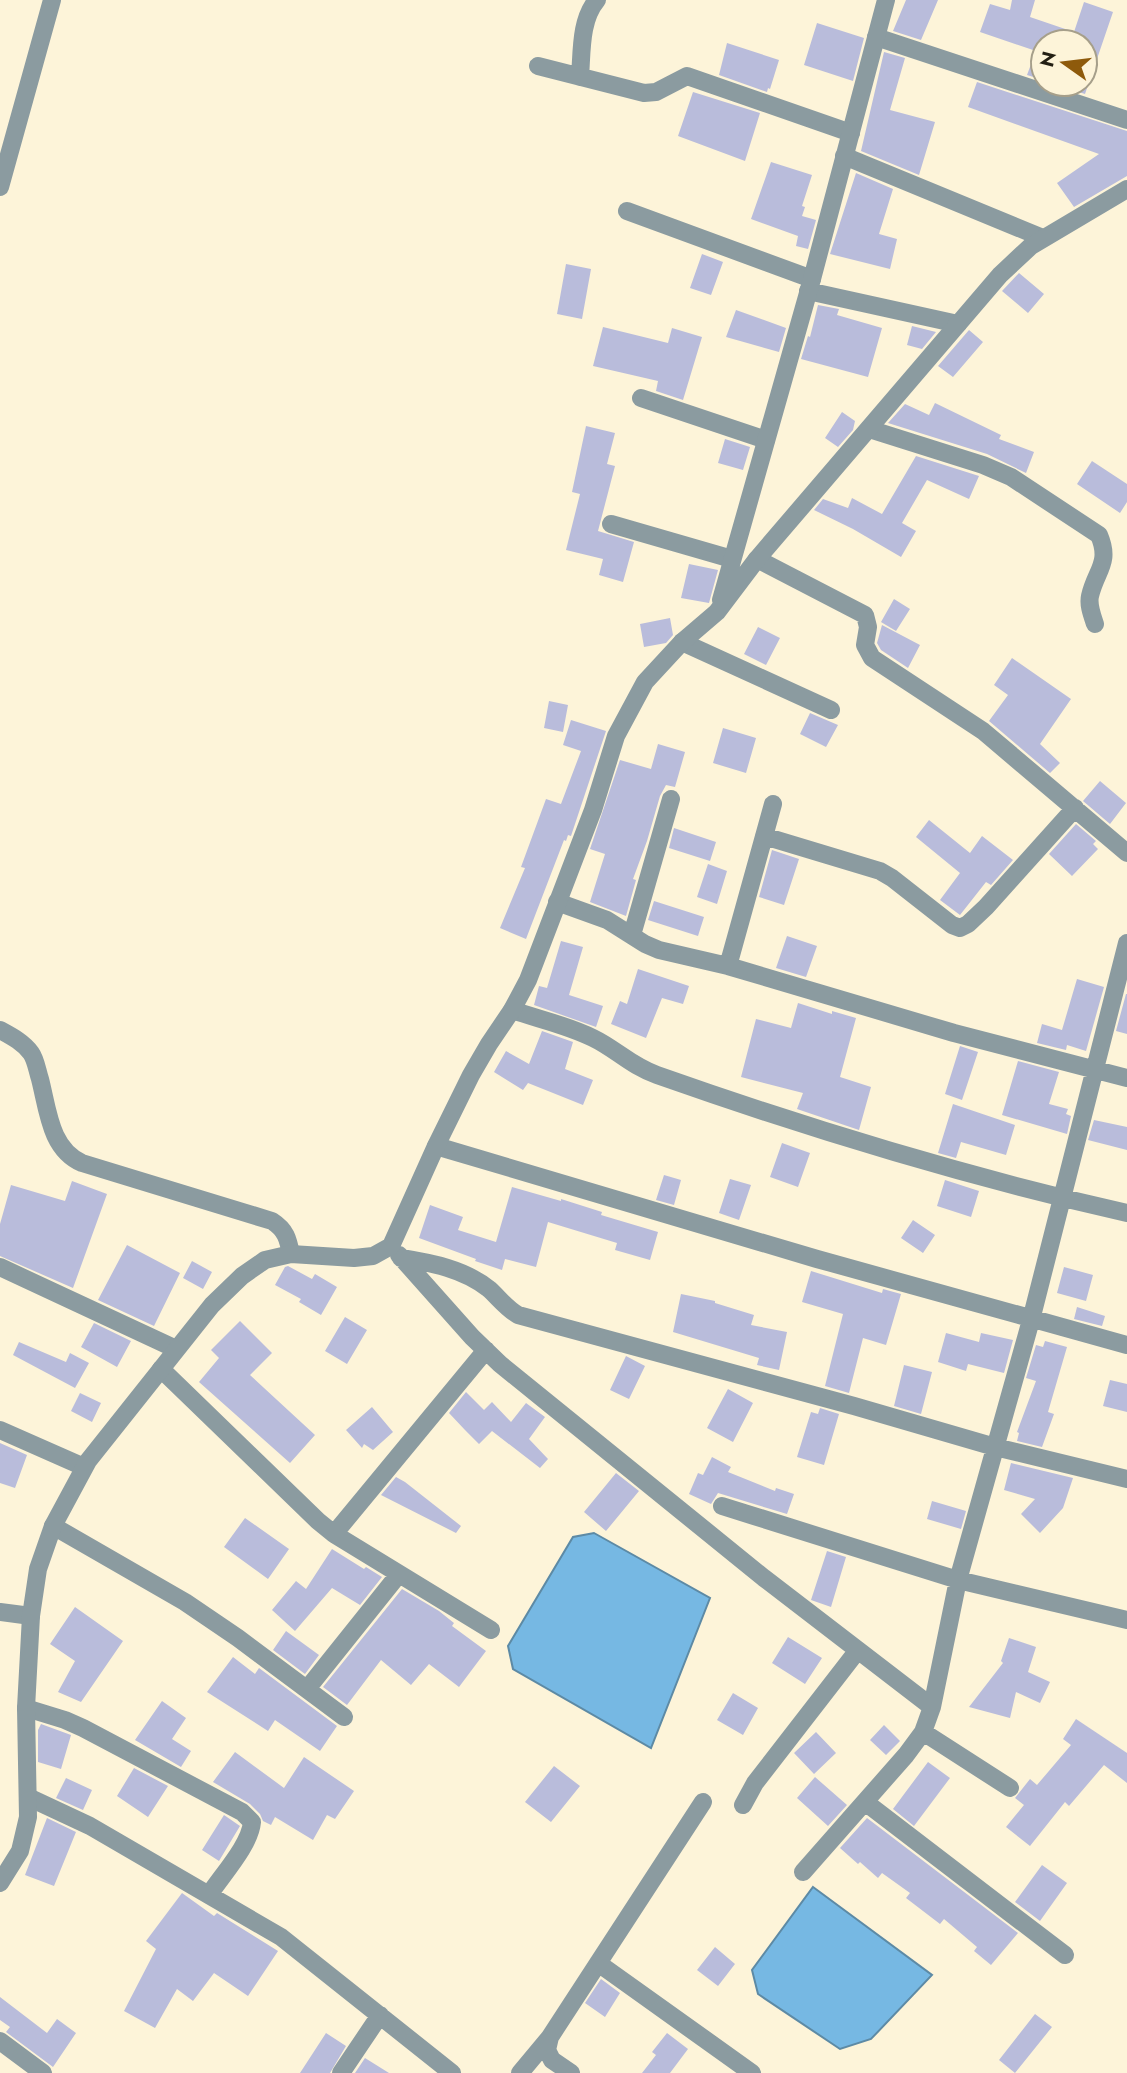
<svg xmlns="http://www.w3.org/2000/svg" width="1127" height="2073" viewBox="0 0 1127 2073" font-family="Jost,sans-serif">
<rect width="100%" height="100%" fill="#fdf4d9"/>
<path fill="#76b8e3" stroke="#5d8aa5" stroke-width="2" d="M594 1533 710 1598 651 1748 513 1669 508 1646 573 1537Z
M813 1887 932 1975 871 2039 840 2049 758 1994 752 1970Z"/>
<path fill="#b9bcdb" d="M906 0H938L921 40 893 31Z
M1012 0H1035L1030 17 1074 32 1084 2 1113 12 1085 94 1054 84H1085V42H1043V80L1027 75 1036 51 980 32 990 4 1010 10Z
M817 23 864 38 853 81 804 65Z
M727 43 779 60 770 89 768 88 767 92 719 75Z
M884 52 905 58 890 110 935 122 919 175 861 151Z
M977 82 1127 131V176L1074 207 1057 183 1099 154 968 107Z
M693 92 760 113 745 161 678 136Z
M771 162 812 175 802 206 805 207 802 216 816 220 808 249 796 246 798 236 751 219Z
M856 173 893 189 879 234 897 239 890 269 830 254Z
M702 254 723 262 711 295 690 288Z
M566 264 591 269 582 319 557 314Z
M1019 273 1044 294 1028 313 1002 291Z
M818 305 839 309 837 315 882 328 868 377 801 359 808 336 810 337Z
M736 310 786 328 779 352 726 337Z
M912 326 936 332 922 349 907 345Z
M603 327 668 343 672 328 702 337 683 400 656 391 658 381 593 366Z
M969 330 983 342 953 377 938 366Z
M935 403 1001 435 999 439 1034 452 1026 473 987 454 888 423 905 404 929 415Z
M842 412 855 421 853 430 838 447 825 438Z
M586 426 615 433 607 464 615 466 598 531 634 542 623 582 599 575 603 559 566 550 580 494 572 492Z
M725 439 750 447 743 470 718 463Z
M916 456 979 476 969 499 927 480 902 523 916 531 901 557 853 529 814 510 823 499 848 508 852 498 882 514Z
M1092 461 1127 484V502L1120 513 1077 484Z
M689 564 718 570 709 603 681 598Z
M894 599 910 609 896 631 881 622Z
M670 618 673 635 666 643 644 647 640 624Z
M882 625 920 645 908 668 881 650 877 643Z
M758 627 780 638 766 665 744 654Z
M1012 658 1071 699 1040 744 1060 763 1050 773 989 721 1008 695 994 685Z
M549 701 568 705 563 732 544 728Z
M810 713 838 725 826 747 800 734Z
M571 720 606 731 571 836 568 835 566 841 564 840 526 939 500 928 525 868 521 867 546 799 561 804 581 751 563 745Z
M723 728 756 738 746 773 713 763Z
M658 744 685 752 675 787 666 785 660 796 647 841 633 879 636 880 626 916 590 902 605 854 590 849 620 760 651 769Z
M1100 781 1126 803 1110 824 1083 801Z
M929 820 970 853 982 836 1013 860 991 885 986 882 960 915 940 900 960 873 916 837Z
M1076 824 1096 841 1093 844 1098 849 1072 876 1049 854Z
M674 828 716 842 710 861 669 848Z
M772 850 799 859 784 905 759 897Z
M708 864 727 871 717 904 697 897Z
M654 901 704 917 698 936 648 920Z
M787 936 817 946 806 977 776 968Z
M561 941 583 947 569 995 603 1006 596 1027 534 1005 539 986 547 988Z
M638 969 689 986 683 1004 662 998 646 1038 611 1024 620 1001 627 1004Z
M1077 979 1104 987 1086 1051 1067 1045 1066 1050 1037 1043 1042 1024 1062 1030Z
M1126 994H1127V1034L1116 1031Z
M798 1003 832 1014V1011L856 1018 840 1077 871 1087 859 1130 797 1109 803 1093 741 1077 756 1019 791 1028Z
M542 1031 573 1042 565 1069 593 1080 583 1105 528 1083 523 1090 494 1072 506 1051 529 1064Z
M960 1046 978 1052 962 1100 945 1094Z
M1018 1061 1059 1072 1049 1104 1068 1109 1066 1114 1071 1116 1067 1134 1002 1115Z
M953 1104 1015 1125 1006 1155 961 1142 956 1158 938 1153Z
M1094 1120 1127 1127V1150L1088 1140Z
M782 1143 810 1153 798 1187 770 1177Z
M664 1175 681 1180 674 1205 656 1200Z
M730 1179 751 1185 739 1220 719 1213Z
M945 1180 979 1191 971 1217 937 1206Z
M72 1181 107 1194 73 1288 0 1256V1224L11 1185 65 1201Z
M512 1187 561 1201V1199L602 1212 601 1215 658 1232 650 1260 615 1250 617 1243 548 1222 536 1267 505 1259 502 1270 475 1261 476 1259 419 1238 430 1205 463 1217 458 1230 496 1242Z
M913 1220 935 1235 923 1253 901 1238Z
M127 1245 180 1273 154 1326 98 1300Z
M192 1261 212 1272 203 1289 183 1278Z
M288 1266 312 1279 315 1274 337 1287 321 1315 299 1302 301 1299 275 1285 285 1267Z
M1064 1267 1093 1275 1086 1301 1057 1293Z
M811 1271 882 1293 883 1289 901 1294 886 1345 863 1338 849 1393 825 1386 843 1314 802 1302Z
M681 1294 715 1301V1303L754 1315 751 1325 787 1332 779 1370 757 1365 759 1358 673 1332Z
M1077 1307 1105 1316 1102 1326 1074 1319Z
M345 1317 367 1330 347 1364 325 1351Z
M240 1321 272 1353 250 1375 315 1435 290 1463 199 1382 219 1358 211 1350Z
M94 1323 131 1341 117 1367 81 1347Z
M946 1333 979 1342 981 1333 1013 1340 1004 1373 968 1364 966 1371 938 1362Z
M1045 1341 1067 1347 1048 1412 1054 1414 1042 1447 1017 1441 1019 1433 1017 1432 1036 1381 1026 1378 1036 1345 1043 1347Z
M19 1342 66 1362 70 1353 89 1363 75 1388 13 1355Z
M626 1356 645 1366 629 1399 610 1390Z
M904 1365 932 1372 921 1414 894 1406Z
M1110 1380 1127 1384V1412L1103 1406Z
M728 1389 753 1403 733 1442 707 1428Z
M466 1392 484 1410 492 1402 511 1422 526 1403 545 1417 529 1439 548 1459 540 1468 492 1431 479 1444 465 1430 449 1413Z
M80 1393 101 1403 92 1422 71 1411Z
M372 1407 393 1432 373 1450 364 1444 362 1448 346 1430Z
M820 1408 839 1414 824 1465 797 1457 811 1412 818 1414Z
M0 1443 27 1455 15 1488 0 1483Z
M712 1457 731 1467 728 1472 775 1491 776 1488 794 1494 787 1514 718 1493 711 1504 689 1494 698 1473 703 1475Z
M1011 1463 1073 1478 1063 1508 1040 1533 1021 1514 1035 1499 1004 1490Z
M616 1473 639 1491 606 1531 584 1512Z
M396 1477 405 1482 461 1526 456 1533 381 1495Z
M932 1501 966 1511 961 1529 927 1519Z
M245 1518 289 1549 268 1579 224 1547Z
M332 1549 364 1569 366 1567 382 1577 360 1605 332 1588 295 1631 272 1610 296 1581 306 1589Z
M827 1551 846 1557 831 1607 811 1600Z
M402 1589 439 1611 454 1623 452 1626 486 1651 459 1687 429 1664 411 1685 381 1660 347 1705 323 1687Z
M75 1607 123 1641 81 1702 58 1692 75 1661 50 1644Z
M286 1631 319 1655 305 1674 273 1650Z
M788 1637 822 1658 805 1684 772 1663Z
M1009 1638 1036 1647 1028 1672 1050 1682 1040 1703 1016 1692 1010 1718 969 1707 1003 1663 1001 1661Z
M233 1657 255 1674 259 1668 337 1726 320 1751 275 1720 268 1731 207 1692Z
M733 1693 758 1708 743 1735 717 1720Z
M162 1701 186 1718 172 1739 191 1751 181 1767 135 1740Z
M1076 1719 1127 1753V1783L1104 1765 1069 1806 1065 1802 1030 1846 1006 1827 1024 1805 1015 1798 1030 1779 1037 1785 1071 1745 1063 1739Z
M41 1724 71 1735 61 1769 38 1762V1730Z
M884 1725 900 1741 886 1755 870 1740Z
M816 1732 836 1753 814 1774 794 1753Z
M235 1752 284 1788 304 1757 354 1791 335 1819 327 1815 313 1840 275 1817 271 1825 263 1821 260 1814 250 1804 213 1782Z
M928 1762 950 1778 914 1826 893 1809Z
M554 1766 580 1786 551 1822 525 1802Z
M134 1768 168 1786 148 1817 117 1796Z
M815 1777 847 1805 828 1826 797 1798Z
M66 1778 92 1790 83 1810 56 1798Z
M224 1815 240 1826 219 1861 202 1850Z
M47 1818 76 1832 54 1886 25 1875Z
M867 1818 1018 1933 991 1965 974 1951 977 1947 944 1919 940 1924 906 1898 910 1893 882 1873 878 1878 860 1862 858 1864 840 1848Z
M1042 1865 1067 1883 1040 1921 1015 1902Z
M182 1893 214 1916 217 1913 278 1951 248 1996 214 1973 193 2001 177 1989 155 2028 124 2011 156 1949 146 1941Z
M715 1947 735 1964 718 1986 697 1970Z
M601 1979 620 1993 605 2017 585 2003Z
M0 1997 47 2033 57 2019 76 2033 53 2067 6 2032 10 2027 0 2020Z
M1035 2014 1052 2027 1015 2073 999 2060Z
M326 2033 346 2046 330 2073H300Z
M667 2033 688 2049 670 2073H642L656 2055 652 2052Z
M365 2058 389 2073H355Z"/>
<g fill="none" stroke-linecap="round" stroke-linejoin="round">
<path stroke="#8b9ba0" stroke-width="18" d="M876 37 1127 120
M538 66 644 93 656 92 687 76 851 133
M580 77C582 52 580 20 597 0
M844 156 1043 238
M627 211 812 279
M808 291 958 324
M641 398 766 440
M869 429 983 465 1011 477 1099 535C1111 563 1096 570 1090 596 1088 605 1092 615 1095 624
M611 524 732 559
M757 559 865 615 868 627 865 645 872 658 983 731 1127 853
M682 642 831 710
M764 836 880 871 892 878 952 925 960 928 968 924 986 907 1075 808
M557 902 607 920 645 944 659 950 728 966 954 1033 1127 1078
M632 935 671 799
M728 966 773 804
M512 1010C538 1019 567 1025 593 1038 616 1049 631 1066 657 1075 810 1129 968 1177 1127 1213
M0 1030C11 1036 23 1042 31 1053 36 1060 37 1070 40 1079 48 1110 50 1149 82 1163L272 1221C286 1230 288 1239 291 1254
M436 1146 817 1259 1127 1345
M399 1255 472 1337 500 1364 764 1578 932 1707
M401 1258C432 1263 464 1269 489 1289 499 1298 506 1308 518 1315L854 1406 995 1447 1127 1479
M0 1267 176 1349
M161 1369 318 1521 334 1534 491 1630
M0 1430 84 1467
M722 1506 958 1580 1127 1620
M53 1526 185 1602 238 1638 344 1717
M334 1534 486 1350
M0 1612 31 1616
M307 1689 399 1574
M26 1708 65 1720 83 1728 242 1812 252 1822C250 1845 222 1875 209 1895
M923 1732 1010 1788
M28 1797 90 1826 281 1937 452 2073
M865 1802 1065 1955
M743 1805 755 1783 858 1650
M803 1872 906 1755 923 1732 932 1707 958 1580 1031 1320 1127 943
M598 1963 752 2073
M0 2041 43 2073
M341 2073 380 2015
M520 2073 550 2037
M571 2073 552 2060 547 2050 550 2037 703 1802"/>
<path stroke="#8b9ba0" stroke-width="18" d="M0 187 52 0
M721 600 812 279 886 0
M0 1883 20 1851 28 1817 26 1708 31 1616 38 1569 53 1526 88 1461 212 1305 242 1276 265 1260 291 1254 354 1258 373 1256 391 1246 436 1146 471 1075 489 1044 512 1010 528 980 593 810 616 736 645 682 682 642 717 612 757 559 1000 275 1031 246 1127 189"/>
</g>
<g transform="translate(1064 63) rotate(284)"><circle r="33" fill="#fdf4d9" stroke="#a69f8a" stroke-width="2"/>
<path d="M0-5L12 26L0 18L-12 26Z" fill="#8e5a0b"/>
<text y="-10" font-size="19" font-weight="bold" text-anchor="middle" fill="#231f13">N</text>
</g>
</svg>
